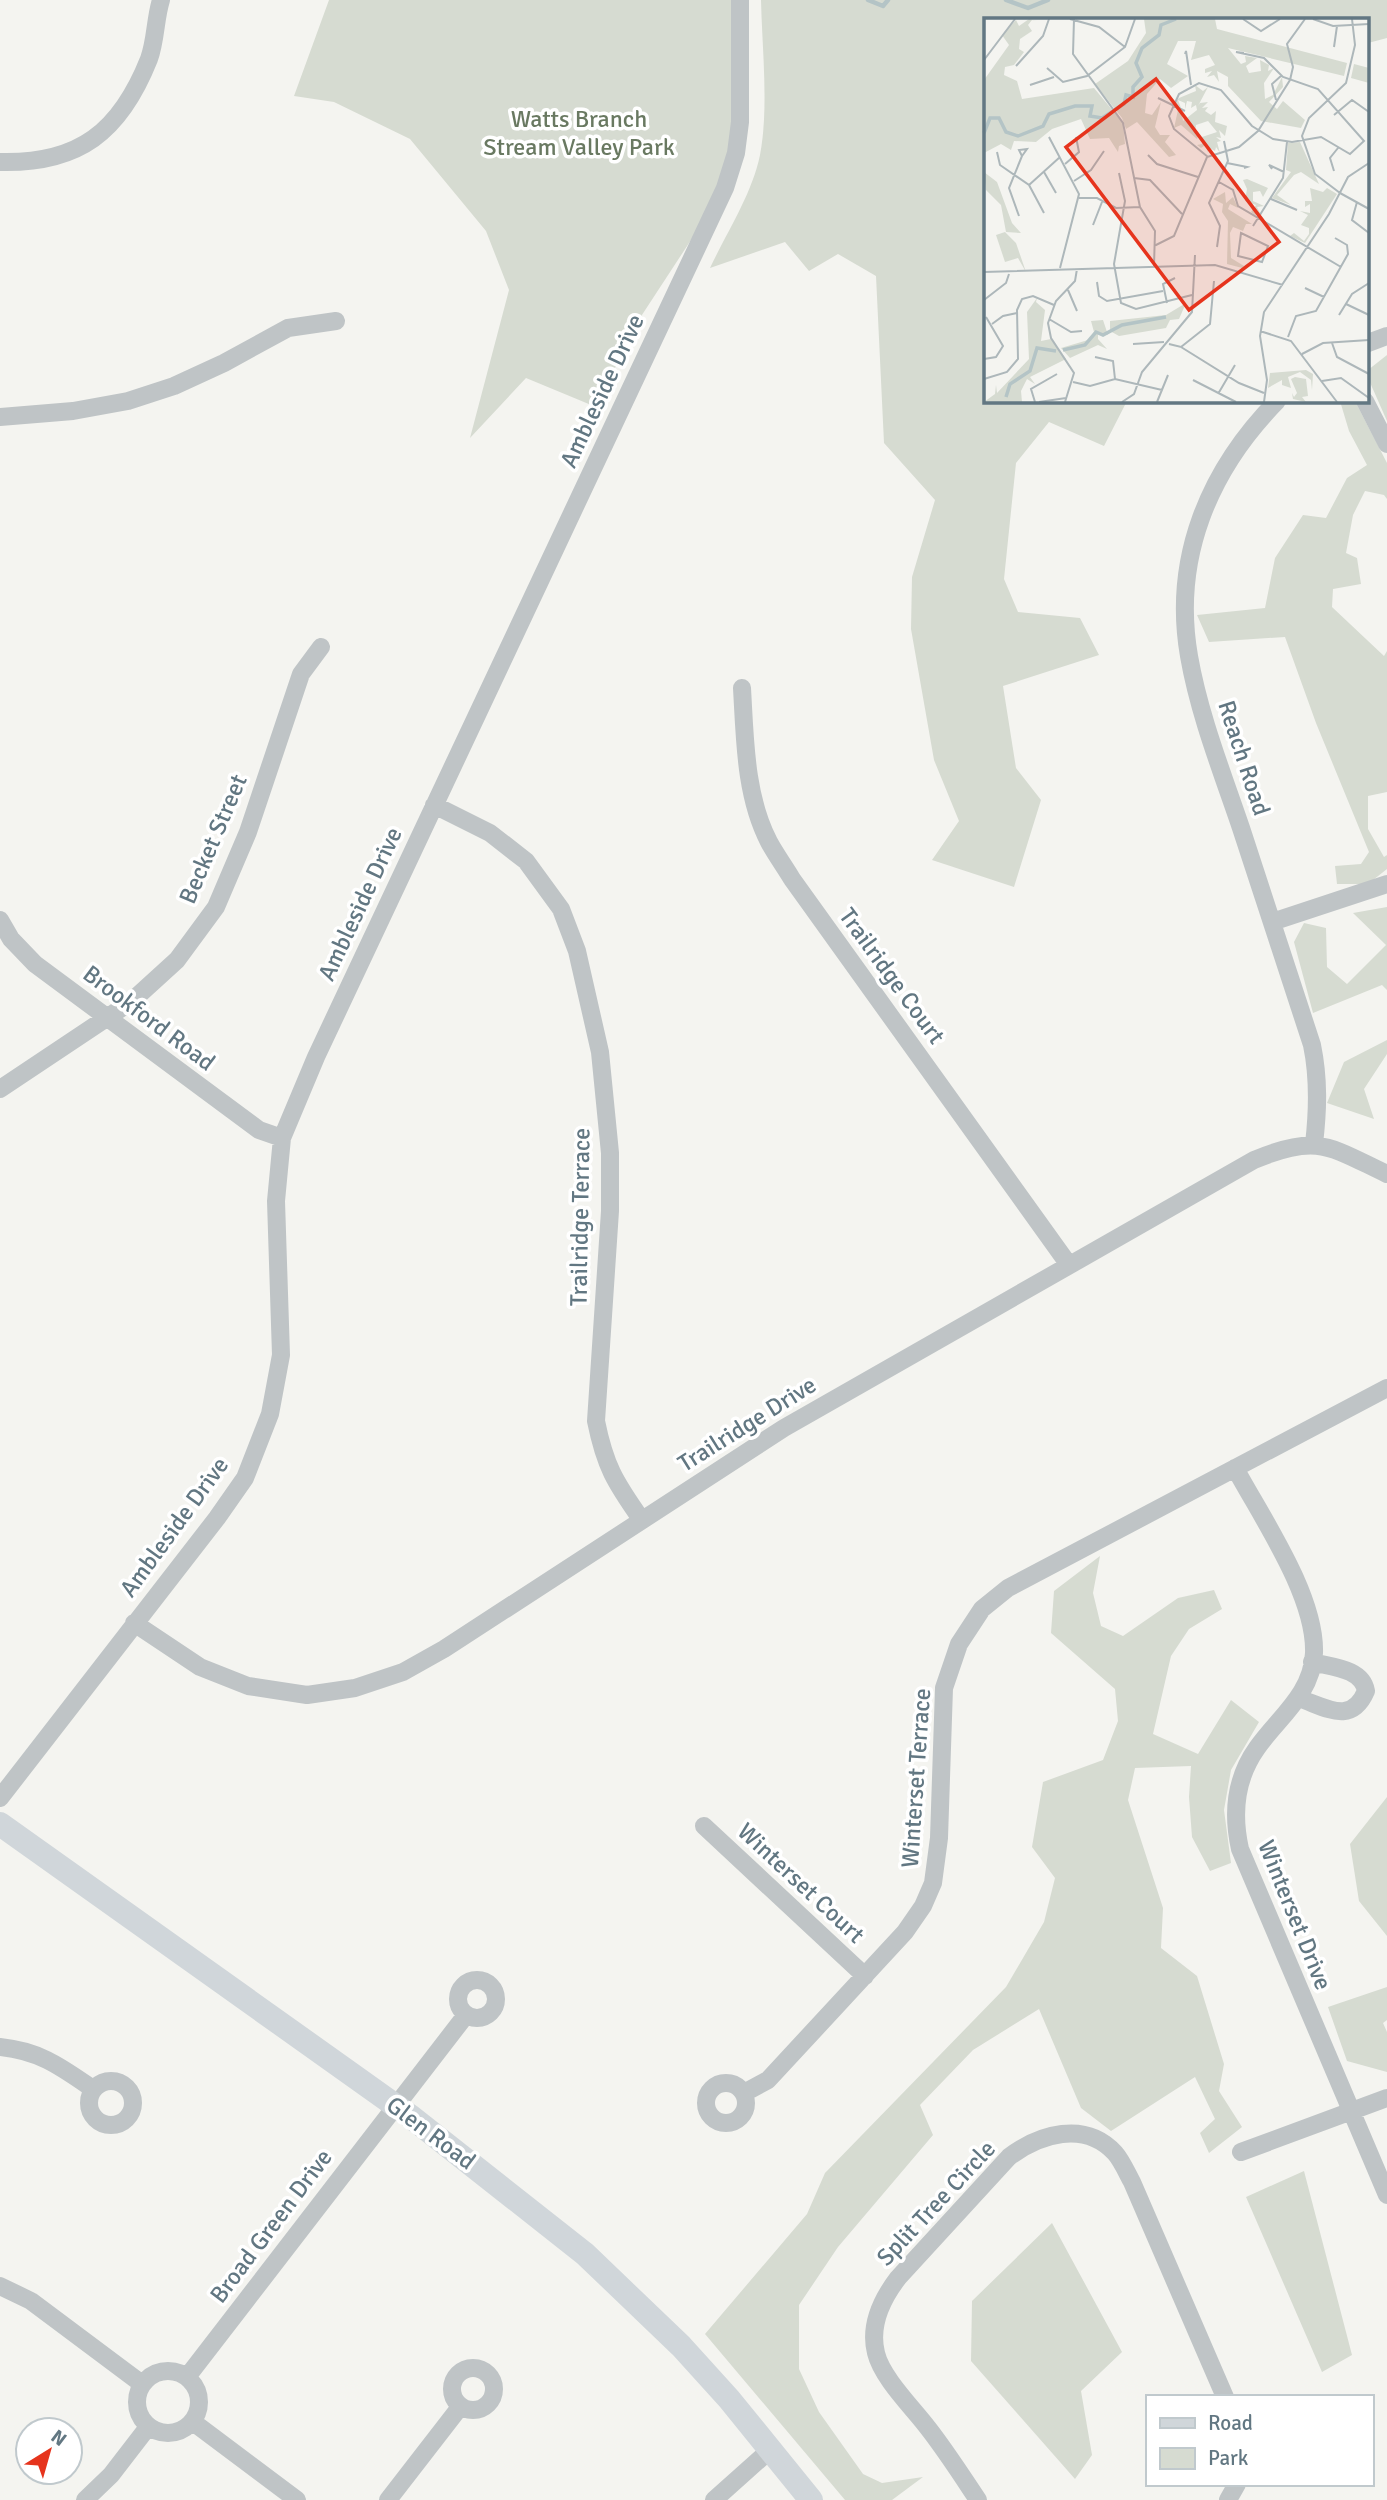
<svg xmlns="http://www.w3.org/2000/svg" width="1387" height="2500" viewBox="0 0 1387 2500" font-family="Signika,sans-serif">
<rect width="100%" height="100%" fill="#f4f4f0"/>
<path fill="#d6dbd1" d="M329 0H740L741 29 725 188 638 321 596 407 526 378 470 438 509 290 486 231 410 139 334 102 294 96Z
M761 0H1387V38L1368 43V19H986V401H1127L1104 446 1049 422 1016 463 1004 579 1018 612 1080 618 1099 655 1003 686 1016 768 1041 800 1014 887 932 860 959 821 934 760 911 629 912 577 935 500 884 443 876 276 838 254 809 271 785 242 710 268C727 232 752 194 760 155 769 108 762 48 761 0Z
M1387 355V421L1368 378V370Z
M1340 401H1355L1387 463V499L1384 495 1365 491 1353 515 1346 553 1357 558 1361 584 1333 589 1332 607 1384 656 1387 651V792L1368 796V829L1384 857 1387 855V869L1368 884H1337L1335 866 1361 864 1369 852 1316 723 1285 637 1209 642 1197 615 1265 608 1275 558 1303 515 1326 518 1347 478 1367 465 1349 431Z
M1387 907V990L1382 985 1313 1013 1294 942 1304 923 1326 928 1327 967 1347 984 1386 945 1353 913Z
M1387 1040V1054L1364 1089 1374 1119 1327 1103 1344 1062Z
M1100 1556 1093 1593 1101 1626 1123 1636 1178 1598 1214 1590 1222 1609 1189 1629 1171 1656 1153 1734 1198 1754 1231 1700 1259 1722 1231 1770 1224 1810 1231 1863 1210 1871 1192 1837 1189 1797 1191 1766 1135 1768 1128 1800 1163 1908 1161 1948 1197 1976 1224 2064 1219 2091 1242 2127 1209 2153 1200 2133 1215 2119 1195 2077 1111 2131 1081 2108 1039 2009 973 2050 920 2105 933 2135 838 2247 799 2305V2369L819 2412 863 2474 882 2483 923 2477 892 2500H845L705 2334 807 2214 825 2173 1006 1987 1044 1922 1055 1878 1032 1847 1043 1782 1103 1760 1118 1721 1115 1689 1051 1633 1054 1591Z
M1387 1797V1936L1359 1901 1350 1844Z
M1387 1987V2020L1383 2023 1387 2032V2072L1347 2061 1328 2007Z
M1304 2171 1352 2355 1322 2372 1246 2197Z
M1052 2223 1122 2352 1081 2391 1092 2455 1075 2479 971 2361 972 2301Z"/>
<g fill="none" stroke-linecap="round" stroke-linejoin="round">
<path stroke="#b4c4c6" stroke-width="4.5" d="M868 0 883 6 888 0
M1006 0 1028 8 1048 0"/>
<path stroke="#bfc4c6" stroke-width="18" d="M0 162C79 164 120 132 149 59 156 40 155 19 161 0
M1368 343 1387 336
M1277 401C1209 470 1172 558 1189 656 1199 714 1222 772 1241 828 1265 900 1288 973 1312 1045 1319 1079 1318 1110 1314 1144
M1365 401 1387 444
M0 417 73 411 128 401 174 386 224 363 288 328 336 321
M742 688C745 739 745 796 769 842 776 855 785 867 792 879L1069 1265
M434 805 490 833 526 861 561 909 577 951 600 1052 610 1153V1211L596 1421C605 1466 615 1482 641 1519
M0 920 11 939 35 964 259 1130 282 1138
M1272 922 1387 884
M0 1089 132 1001 177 960 216 907 248 832 301 674 321 647
M1235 1468C1262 1518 1316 1596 1314 1653 1312 1694 1279 1717 1257 1748 1235 1779 1232 1813 1240 1849L1387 2195
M134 1623 200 1667 248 1686 307 1695 355 1688 403 1672 444 1649 784 1428 1254 1160C1318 1133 1330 1147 1387 1174
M1298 1698C1326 1707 1351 1726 1366 1691 1362 1668 1331 1667 1312 1662
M0 1798 217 1518 245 1478 270 1414 281 1355 276 1201 282 1138 316 1057 725 188 736 153 740 122V0
M704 1826 865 1976
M458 1999a19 19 0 1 1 38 0a19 19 0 1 1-38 0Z
M0 2047C40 2051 61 2067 93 2089
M89 2103a22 22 0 1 1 44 0a22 22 0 1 1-44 0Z
M706 2103a20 20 0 1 1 40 0a20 20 0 1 1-40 0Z
M744 2093 768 2080 905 1932 923 1906 933 1883 939 1838 944 1688 959 1644 982 1609 1008 1588 1387 1388
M1241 2152 1387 2098
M0 2286 31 2301 142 2384
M452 2389a21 21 0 1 1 42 0a21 21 0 1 1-42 0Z
M137 2402a31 31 0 1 1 62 0a31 31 0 1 1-62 0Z
M187 2377 466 2015
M193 2422 297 2500
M85 2500 111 2475 148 2427
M388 2500 460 2407
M714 2500 771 2449
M978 2500C962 2476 946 2451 928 2428 913 2408 882 2378 876 2353 869 2325 882 2299 898 2278L1009 2157C1039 2134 1085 2120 1115 2153 1122 2161 1127 2173 1132 2182L1225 2397
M1228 2500 1237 2484"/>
<path stroke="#d0d6da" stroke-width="24" d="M0 1824 410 2116 585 2254 681 2346 729 2399 811 2500"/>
</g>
<g text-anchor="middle" stroke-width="7" stroke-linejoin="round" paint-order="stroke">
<g font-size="24" fill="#697961" stroke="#fff">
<text x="579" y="127">Watts Branch<tspan x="579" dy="28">Stream Valley Park</tspan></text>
</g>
<g font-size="24" fill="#627782" stroke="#fff">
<text transform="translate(602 391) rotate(-65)" y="8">Ambleside Drive</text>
<text transform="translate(1244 758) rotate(72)" y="8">Reach Road</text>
<text transform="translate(213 839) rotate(-67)" y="8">Becket Street</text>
<text transform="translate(360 904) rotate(-65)" y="8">Ambleside Drive</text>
<text transform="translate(892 976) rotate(54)" y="8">Trailridge Court</text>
<text transform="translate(149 1018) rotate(37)" y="8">Brookford Road</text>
<text transform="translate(580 1217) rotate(-89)" y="8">Trailridge Terrace</text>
<text transform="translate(747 1424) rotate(-32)" y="8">Trailridge Drive</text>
<text transform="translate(174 1527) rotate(-54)" y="8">Ambleside Drive</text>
<text transform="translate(916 1778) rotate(-86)" y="8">Winterset Terrace</text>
<text transform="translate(801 1883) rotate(43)" y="8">Winterset Court</text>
<text transform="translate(1295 1915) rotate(68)" y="8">Winterset Drive</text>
<text transform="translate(431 2133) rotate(37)" y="8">Glen Road</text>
<text transform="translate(936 2203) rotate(-47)" y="8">Split Tree Circle</text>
<text transform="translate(271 2226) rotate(-53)" y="8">Broad Green Drive</text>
</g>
</g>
<g transform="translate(984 18)">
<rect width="385" height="385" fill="#f4f4f0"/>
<path d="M45 1 53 3 48 2 44 7 48 13 36 21 35 31 40 34 30 47 21 49 20 57 33 63 38 81 110 70 139 105 141 126 135 128 134 134 125 120 106 121 97 101 68 111 52 124 30 123 27 132 17 126 0 135V62L25 27 18 17 32 2 35 8ZM160 1H231L233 11 363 45 360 58 244 30 257 46 262 44 261 38 273 40 262 48 265 55 277 53 276 42 285 47 284 53 290 50 280 65 281 81 289 77 298 59 299 69 285 84 293 91 299 83 321 102 317 110 277 103 244 68V59L233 53 235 64 230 57 223 59 228 53 221 55V51L231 47 225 37 207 42 212 23H194L183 46 204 58 187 70 176 61 163 76 161 95 168 97 177 84 171 109 176 117H186L181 124 192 137 185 139 153 104 142 111 138 100 111 66 144 43 162 15ZM370 46 385 50V65L367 60ZM211 67 219 73 224 69 214 88 216 85 224 84 218 90 224 89 221 93 227 97 232 93 231 104 243 108 241 118 235 112 237 120 232 119 237 123 233 124 236 135 232 129 231 133 224 129 223 135V126L217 130 213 127 218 126V119L233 114 224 103 212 107 211 114 215 116 213 121 197 107 190 110 194 92 189 89 197 93 199 103 213 92 212 87 207 90 208 84 203 83 201 91V85L194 82 197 90 189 86 195 80 212 73ZM316 124 335 166 317 154 310 157 293 177 307 187 288 180 307 154 302 152 304 125ZM0 154 13 164 28 205 37 215 22 214 17 187 2 172ZM263 161 284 170 279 179 276 173 269 174V183L280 188 273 189 276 195 271 197 267 194 272 187 261 183 263 171 259 162ZM326 170 339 174 343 170 353 176 321 225 306 218 310 215 320 223 325 216V210L317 207 324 197 316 193 326 195V186L321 189V183H328ZM241 174 242 185 249 179 254 190 246 186 244 191 268 206H262L259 213 249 209 246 215 247 240 260 248 264 245 262 251 243 246 244 203 238 194 239 186 229 181ZM21 214 32 225 42 254 34 240 21 244 12 217ZM53 280 52 284 61 292 57 323 67 321 82 341 46 359 51 366 43 361 37 373 38 384H0L11 376 12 367 13 375 45 341 43 294ZM202 285 195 301 186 302 182 310 135 318 126 313V303L182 297ZM119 302 124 317 114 314V321L123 331 114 327 86 340 77 330 104 322 110 314 107 303ZM322 352 329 356 328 372 327 362 316 354 304 359 307 370 298 367V362L284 370 286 355ZM311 359 322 361 324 378 318 379 322 384 309 381 308 375 310 379 313 375 307 361Z" fill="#d6dbd1"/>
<path fill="none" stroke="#b4c4c6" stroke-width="3.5" d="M0 115 6 100H15L22 114 34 118 59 108 65 96 91 88H108L106 98 118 100 140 86 142 77 149 79V69L158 59 152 45 158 30 175 17 177 7 192 1M79 332 101 327 112 314 119 317 138 307 182 299M22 379 26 366 46 353 53 330 72 333"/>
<path fill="none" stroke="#adb7ba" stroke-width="2" d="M86 1 115 9 141 29M90 1 89 36 139 105 156 189 171 213 170 248M259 1 277 13 296 1M329 1 349 8 385 6M350 29 353 8M201 36 202 33 207 67M0 42 31 1M32 48 59 18 65 1M63 50 79 64 103 58 141 29 151 1M46 67 70 59M174 80 201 93M292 82 288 66 298 57M350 97 368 82 385 94M67 123 65 119 95 176 76 250M13 134 16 147 45 167 60 195M164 137 173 146 214 159M224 139 190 111 185 98 195 76 215 65 237 72 268 108 289 121 308 124 337 119 366 136 380 123 334 71 299 59 280 40 252 34 260 35M243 145 263 149 260 150M81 146 95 134 92 119M288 151 285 147 300 154M350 153 346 140 354 130M60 154 72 175M135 155 141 183 130 246 137 285 152 291 208 277M150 160 166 162 198 196M90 163 107 152 120 133M235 164 249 172 254 188 357 249M45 167 76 139M356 175 331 156 318 118 325 100 362 65 371 27 368 1M356 175 385 191M95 180H113L132 190 156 189M287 181 313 192M373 184 368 202 385 215M35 198 25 170 38 138 35 132 43 131 38 138M109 207 118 184M269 208 299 160 303 124M257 215 284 228 278 244 254 238ZM170 228 190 218 223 139 255 129 274 113 306 62 309 49 303 26 321 1M233 229 236 208 225 185 244 143 240 123M0 254 231 247 299 267M113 264 115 278 123 283 179 273M321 270 340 279M84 272 93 293M0 282 22 265 25 256M183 285 179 266 191 260M362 286 385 297M355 297 368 276 385 265M65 301 87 314 98 313M8 306 19 298 33 295M276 313 307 323 353 384M304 319 312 298 332 293 364 236 363 227 351 220M348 325 353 339 385 356M149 326 180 324M185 326 197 329 226 306 230 263M197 329 255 365 280 375M318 336 339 325 385 322M111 339 129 343 131 361M0 341 12 339 19 328 2 299M0 361 23 354 34 341 33 292 38 281 49 278 70 287M209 362 252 384M338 363 357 360 385 380M89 364 106 368 131 361 178 372M234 376 251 347M51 384 47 371 73 356M55 384 82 380M81 384 90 355 67 320 64 305 72 283 91 263 93 251M138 384 150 376 158 354 208 294 211 237M173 384 184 357M280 384 283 362 276 318 280 294 345 196 364 159 385 145"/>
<path fill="#e6341d" fill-opacity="0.15" stroke="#e6341d" stroke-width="3.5" d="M172 61 295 224 205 292 82 129Z"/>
<rect width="385" height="385" fill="none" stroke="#627782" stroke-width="3.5"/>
</g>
<rect x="1146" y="2395" width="228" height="91" fill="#ffffff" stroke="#c0c9cd" stroke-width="2"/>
<rect x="1160" y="2418" width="35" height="10" fill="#d0d6da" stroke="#c0c9cd" stroke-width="2"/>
<text x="1208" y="2430" font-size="21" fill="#627782">Road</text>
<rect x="1160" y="2448" width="35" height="21" fill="#d6dbd1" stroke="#c0c9cd" stroke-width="2"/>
<text x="1208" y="2465" font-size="21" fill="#627782">Park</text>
<g transform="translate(49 2451) rotate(37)"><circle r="33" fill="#ffffff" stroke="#c0c9cd" stroke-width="2"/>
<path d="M0-5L12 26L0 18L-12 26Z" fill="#e6341d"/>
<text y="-10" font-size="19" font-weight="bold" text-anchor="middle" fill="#627782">N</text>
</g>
</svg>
